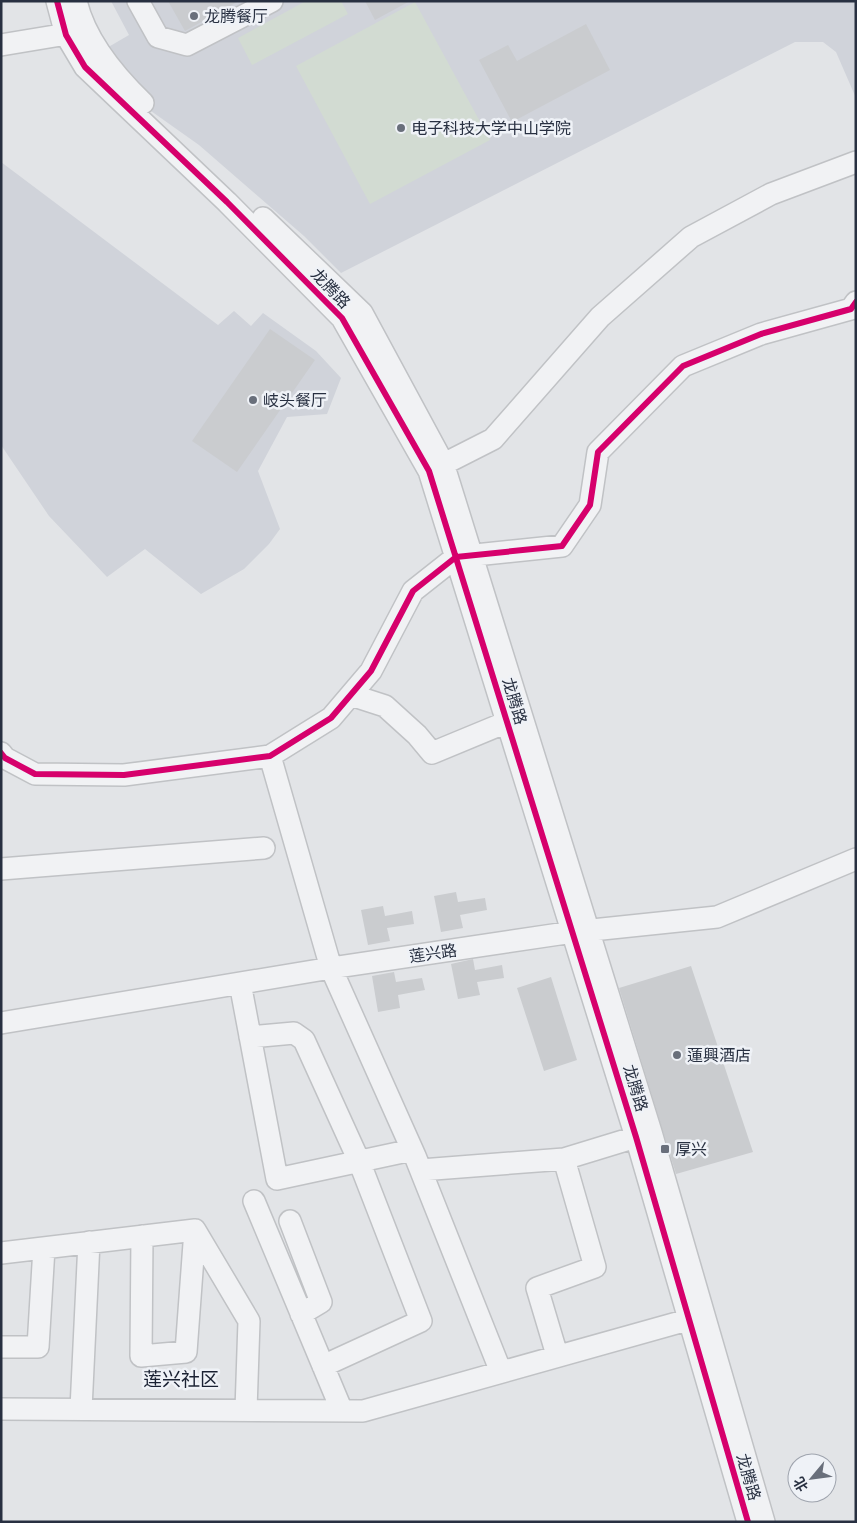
<svg xmlns="http://www.w3.org/2000/svg" width="857" height="1523" viewBox="0 0 857 1523" font-family="Barlow,'Noto Sans SC',sans-serif">
<rect width="100%" height="100%" fill="#e2e4e7"/>
<path fill="#d0d3da" d="M111 1H856V98L836 52 823 42H795L341 273 304 236 199 145 151 111 105 49 129 35Z
M1 162 218 325 234 311 251 326 263 313 316 351 341 378 327 414 287 417 258 471 280 529 269 544 244 569 201 594 145 549 107 577 49 516 1 445Z"/>
<path fill="#d2dbd2" d="M306 1H341L348 14 252 65 238 38Z
M415 2 490 140 370 204 296 66Z"/>
<path fill="#cacccf" d="M168 1H239L185 31Z
M365 1H410L375 20Z
M586 24 610 70 512 122 479 60 508 45 517 61Z
M270 329 315 360 237 472 192 441Z
M456 892 458 902 485 898 487 910 460 915 463 928 441 932 434 896Z
M383 906 385 916 412 911 414 924 387 928 390 941 368 945 361 910Z
M473 959 475 970 502 965 504 978 477 982 480 995 458 999 451 964Z
M691 966 753 1152 676 1174 619 988Z
M394 972 396 982 422 978 425 990 398 995 400 1008 378 1012 372 976Z
M551 977 577 1060 544 1071 517 988Z"/>
<g fill="none" stroke-linecap="round" stroke-linejoin="round">
<g stroke="#c0c2c5" stroke-width="24">
<path id="minor" d="M57 1 66 35 85 67 227 202 342 318 429 471 636 1137 748 1522
M76 1C85 40 115 76 143 103
M138 1 158 37 187 45 272 1
M1 45 79 32
M263 218 362 313 443 463 651 1132 764 1522
M432 470 493 439 600 317 691 237 771 194 856 162
M351 695 385 706 417 735 432 753 507 722
M1 753 5 758 35 774 124 775 270 756 331 718 371 671 413 591 456 557 562 546 590 505 598 452 683 366 761 334 851 309 856 302
M270 756 331 968 415 1156 501 1372
M1 869 264 848
M240 983 277 1179 412 1150
M1 1023 331 968 573 932 717 917 856 859
M250 1037 294 1033 304 1040 359 1161 421 1321 323 1366
M421 1170 564 1159 636 1137
M254 1201 342 1411
M290 1221 321 1302 301 1314
M142 1236 141 1356 186 1352 195 1230
M1 1253 195 1230 249 1321 246 1410
M1 1347H38L44 1248
M557 1355 537 1288 595 1267 564 1159
M1 1409 363 1411 691 1319 703 1318
M81 1409 89 1242"/>
</g>
<use href="#minor" stroke="#f1f2f4" stroke-width="21"/>
<g stroke="#eff2f7" stroke-width="9">
<path id="cycleway" d="M57 1 66 35 85 67 227 202 342 318 429 471 636 1137 748 1522
M1 753 5 758 35 774 124 775 270 756 331 718 371 671 413 591 456 557 562 546 590 505 598 452 683 366 761 334 851 309 856 302"/>
</g>
<use href="#cycleway" stroke="#d6006c" stroke-width="6"/>
</g>
<g fill="#696f7b" stroke="#eff2f7" stroke-width="2">
<circle cx="194" cy="16" r="5"/>
<circle cx="401" cy="128" r="5"/>
<circle cx="253" cy="400" r="5"/>
<circle cx="677" cy="1055" r="5"/>
<rect x="660" y="1144" width="10" height="10" rx="2.5"/>
</g>
<g text-anchor="middle" stroke-width="5" stroke-linejoin="round" paint-order="stroke">
<g font-size="16" fill="#283041" stroke="#eff2f7" text-anchor="start">
<text x="204" y="22">龙腾餐厅</text>
<text x="411" y="134">电子科技大学中山学院</text>
<text x="263" y="406">岐头餐厅</text>
<text x="687" y="1061">蓮興酒店</text>
<text x="675" y="1155">厚兴</text>
</g>
<g font-size="16" fill="#283041" stroke="#eff2f7">
<text transform="translate(331 288) rotate(46)" y="6">龙腾路</text>
<text transform="translate(515 701) rotate(73)" y="6">龙腾路</text>
<text transform="translate(433 953) rotate(-8)" y="6">莲兴路</text>
<text transform="translate(636 1088) rotate(73)" y="6">龙腾路</text>
<text transform="translate(749 1477) rotate(74)" y="6">龙腾路</text>
</g>
<g font-size="19" fill="#1a2132" stroke="#eff2f7">
<text x="181" y="1386">莲兴社区</text>
</g>
</g>
<rect width="857" height="1523" fill="none" stroke="#283041" stroke-width="5"/>
<g transform="translate(812 1478) rotate(241)"><circle r="24" fill="#eff2f7" stroke="#9fa4ae"/>
<path d="M0-4L9 19L0 12L-9 19Z" fill="#696f7b"/>
<text y="-8" font-size="14" font-weight="bold" text-anchor="middle" fill="#283041">北</text>
</g>
</svg>
